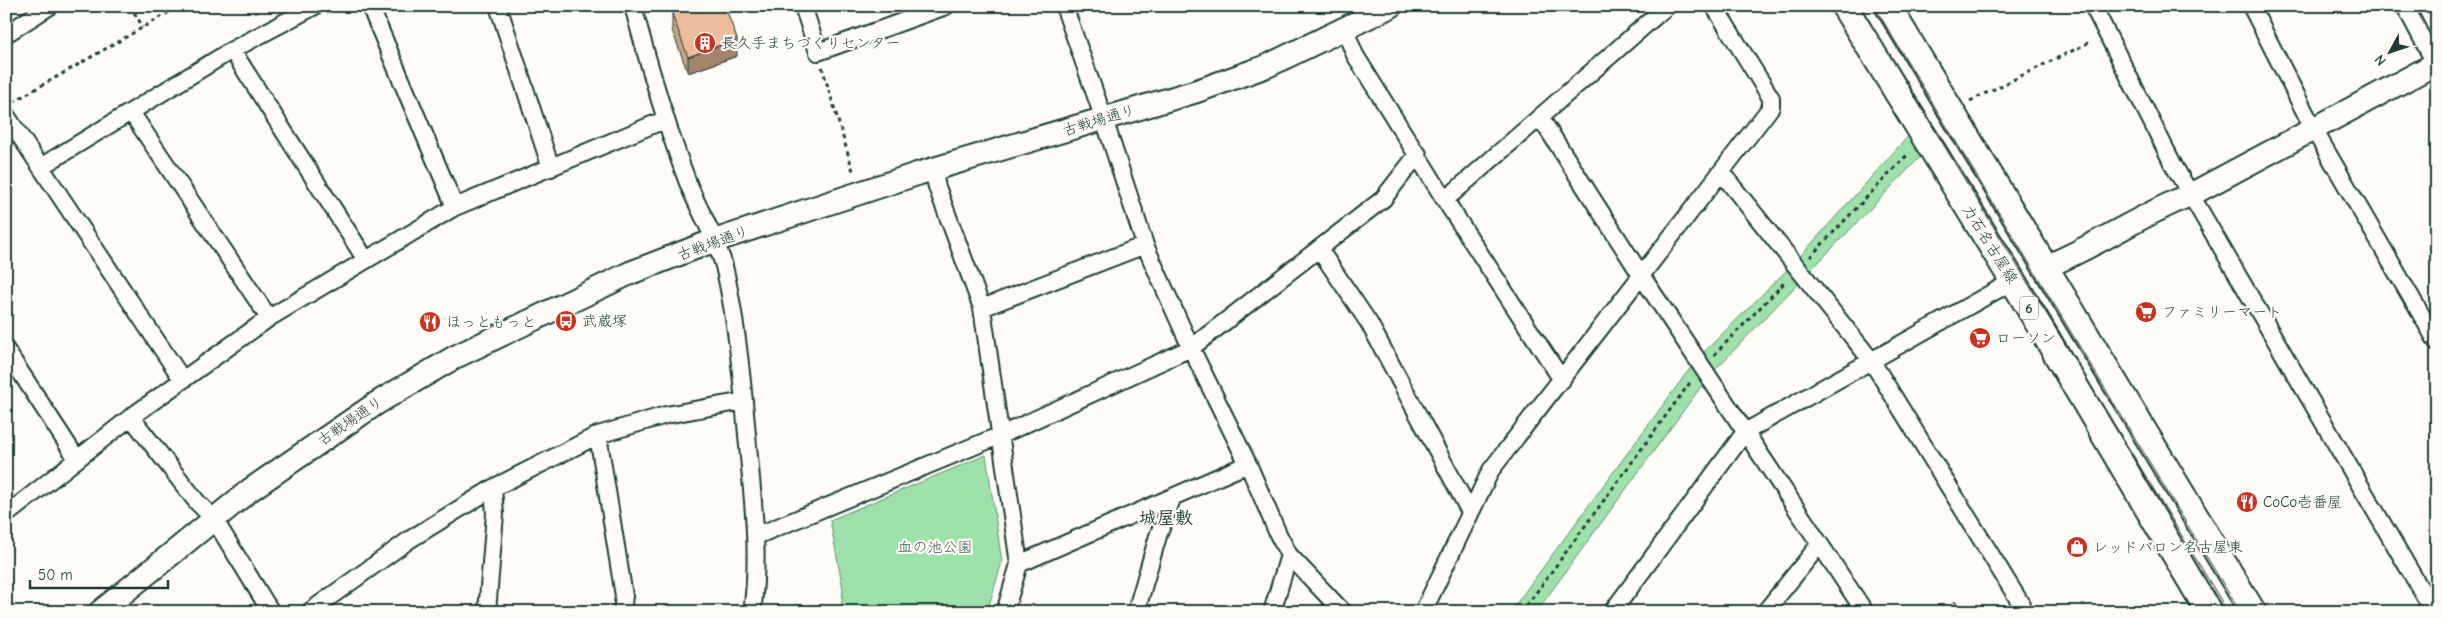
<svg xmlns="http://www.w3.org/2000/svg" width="2443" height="618" viewBox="0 0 2443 618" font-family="'Comic Neue','Klee One',sans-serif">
<rect width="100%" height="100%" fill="#fdfcf7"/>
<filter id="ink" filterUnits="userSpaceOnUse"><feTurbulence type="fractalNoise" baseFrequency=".02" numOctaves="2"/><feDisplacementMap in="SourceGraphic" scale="10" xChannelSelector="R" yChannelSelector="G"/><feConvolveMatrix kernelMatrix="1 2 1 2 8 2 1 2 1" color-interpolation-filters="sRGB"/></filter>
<g filter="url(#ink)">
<path fill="#9fe1ab" stroke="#5f8f70" d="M1911 133 1923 154 1708 377 1536 612H1510L1697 359 1795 262Z
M986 455 1002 562 987 612H841L843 589 830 520Z"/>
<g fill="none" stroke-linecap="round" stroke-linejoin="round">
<g stroke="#1f3d34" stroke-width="20">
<path id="street" d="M370 6 455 207
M498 6 551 168
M633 6C649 66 666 125 688 183 699 211 716 237 724 266 737 321 743 389 748 446 753 501 760 557 752 612
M803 6 818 52 946 6
M1064 6 1104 119 1145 245 1191 348 1248 464 1278 534 1289 555 1343 612
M1714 6 1771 98V107L1721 172 1871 360 2026 612
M2093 6 2174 166 2434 612
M2251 6 2313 128 2437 342
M2405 6 2437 67
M1345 30 1355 55 1445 200 1562 380
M6 34 50 6
M232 50 366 260
M131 112 269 318
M6 115 182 379
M1540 117 1641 275 1865 612
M42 166 232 50 315 6
M933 169 937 187 982 308 1019 564 1005 612
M1445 200 1667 6
M1319 249 1369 323 1470 512
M982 308 1145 245
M6 350 77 459
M131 417 197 502 214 519 271 612
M598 435 624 596 622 612
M6 515 131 417 269 318 455 207 664 120
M756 536 1001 435 1191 348 1383 199 1418 154
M1019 564 1248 464
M309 612 409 540 493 488 598 435 666 415 744 401
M487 612 495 514 493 488
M1136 612 1158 536 1172 499
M1272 612 1289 555
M1423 612 1491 470 1721 172
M1612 612 1745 432 2013 281
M1765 612 1819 545"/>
</g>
<g stroke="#1f3d34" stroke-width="26">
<path id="secondary" d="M2045 267C2095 247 2140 215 2190 195L2437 63
M100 612 250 490 377 403 455 357 630 273 705 244 917 174 1197 91 1267 66 1391 6"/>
</g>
<g stroke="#1f3d34" stroke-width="29">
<path id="primary" d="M1844 6 2013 281 2209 612
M1888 6 2253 612"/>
</g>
<path stroke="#1f3d34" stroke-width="3" stroke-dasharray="4 4" stroke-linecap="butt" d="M130 6 143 27
M822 67 854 174
M1970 101 2092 41
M13 102 180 6
M1810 257 1909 153
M1714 355 1786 281
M1522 612 1692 380"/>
<use href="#street" stroke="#fdfcf7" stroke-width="16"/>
<use href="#secondary" stroke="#fdfcf7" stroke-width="22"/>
<use href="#primary" stroke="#fdfcf7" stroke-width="25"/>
<path stroke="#1f3d34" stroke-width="1" d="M1860 6C1981 209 2106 409 2228 612
M1874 6 2240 612"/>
</g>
<path fill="#cba286" stroke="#1f3d34" d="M672 14 737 56 688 73 672 30Z
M1952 606 1962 612H1952Z"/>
<path fill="#a5846d" stroke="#1f3d34" d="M737 39V56L688 73V57Z"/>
<path fill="#ecbc9c" stroke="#1f3d34" d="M693 6H725L737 39 688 57 672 14Z
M1955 601 1962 612H1955L1952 606Z"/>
</g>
<defs>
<g id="building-disc" transform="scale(1.125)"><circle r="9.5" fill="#c8321e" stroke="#fdfcf7"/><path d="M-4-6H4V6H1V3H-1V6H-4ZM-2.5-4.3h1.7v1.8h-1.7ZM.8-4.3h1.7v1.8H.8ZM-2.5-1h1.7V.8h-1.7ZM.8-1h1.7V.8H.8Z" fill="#fff"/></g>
<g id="supermarket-disc" transform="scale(1.125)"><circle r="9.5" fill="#c8321e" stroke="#fdfcf7"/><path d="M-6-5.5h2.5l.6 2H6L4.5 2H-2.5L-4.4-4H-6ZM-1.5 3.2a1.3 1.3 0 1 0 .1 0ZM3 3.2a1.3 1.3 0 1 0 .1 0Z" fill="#fff"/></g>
<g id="bus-disc" transform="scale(1.125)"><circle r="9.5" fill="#c8321e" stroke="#fdfcf7"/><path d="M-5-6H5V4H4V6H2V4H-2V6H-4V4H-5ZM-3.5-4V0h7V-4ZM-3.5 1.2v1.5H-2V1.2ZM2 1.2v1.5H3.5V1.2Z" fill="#fff"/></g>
<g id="restaurant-disc" transform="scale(1.125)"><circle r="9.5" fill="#c8321e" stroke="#fdfcf7"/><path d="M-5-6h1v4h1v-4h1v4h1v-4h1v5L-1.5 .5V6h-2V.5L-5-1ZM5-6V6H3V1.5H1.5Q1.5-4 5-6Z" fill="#fff"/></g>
<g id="shop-disc" transform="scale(1.125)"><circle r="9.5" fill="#c8321e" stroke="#fdfcf7"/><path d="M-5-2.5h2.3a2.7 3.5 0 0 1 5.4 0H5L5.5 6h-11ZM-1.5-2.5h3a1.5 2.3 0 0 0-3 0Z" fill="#fff"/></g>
</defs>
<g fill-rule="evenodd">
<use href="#building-disc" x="705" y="43"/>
<use href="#supermarket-disc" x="2146" y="312"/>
<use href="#bus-disc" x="566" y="321"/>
<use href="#restaurant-disc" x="430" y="322"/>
<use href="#supermarket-disc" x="1980" y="338"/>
<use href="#restaurant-disc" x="2247" y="502"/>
<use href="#shop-disc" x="2077" y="547"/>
</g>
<g text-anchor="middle" stroke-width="4.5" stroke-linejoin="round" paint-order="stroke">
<rect fill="#fdfcf7" stroke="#62766e" stroke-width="1" x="2020" y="296.5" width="18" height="23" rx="4"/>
<g font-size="14" font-weight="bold" fill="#1f3d34">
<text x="2029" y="313">6</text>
</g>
<g font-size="15" fill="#1f3d34" stroke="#fdfcf7" text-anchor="start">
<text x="721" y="48">長久手まちづくりセンター</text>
<text x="2162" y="317">ファミリーマート</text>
<text x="582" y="326">武蔵塚</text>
<text x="446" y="327">ほっともっと</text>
<text x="1996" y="343">ローソン</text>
<text x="2263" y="507">CoCo壱番屋</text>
<text x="2093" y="552">レッドバロン名古屋東</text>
</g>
<g font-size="15" fill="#1f3d34" stroke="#fdfcf7">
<text transform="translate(1099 120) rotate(-17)" y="5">古戦場通り</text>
<text transform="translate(713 243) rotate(-20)" y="5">古戦場通り</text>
<text transform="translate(1990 244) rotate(58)" y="5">力石名古屋線</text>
<text transform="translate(350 421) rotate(-34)" y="5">古戦場通り</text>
</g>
<g font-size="15" fill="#395e4c" stroke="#fdfcf7">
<text x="935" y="552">血の池公園</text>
</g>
<g font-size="18" font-weight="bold" fill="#1f3d34" stroke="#fdfcf7">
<text x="1166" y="524">城屋敷</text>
</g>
</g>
<rect width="2443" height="618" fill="none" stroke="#fdfcf7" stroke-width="25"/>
<rect x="12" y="12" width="2418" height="593" fill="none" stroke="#1f3d34" stroke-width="2" filter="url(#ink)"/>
<g transform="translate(2390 52) rotate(230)" stroke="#fdfcf7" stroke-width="4" paint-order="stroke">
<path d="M0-4L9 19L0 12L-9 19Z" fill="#1f3d34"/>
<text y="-8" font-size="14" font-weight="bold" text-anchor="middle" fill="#1f3d34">N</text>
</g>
<path d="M30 580v8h138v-8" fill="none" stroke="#1f3d34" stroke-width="2.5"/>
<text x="38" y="580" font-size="15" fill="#1f3d34" stroke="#fdfcf7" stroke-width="4" paint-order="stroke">50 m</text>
</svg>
